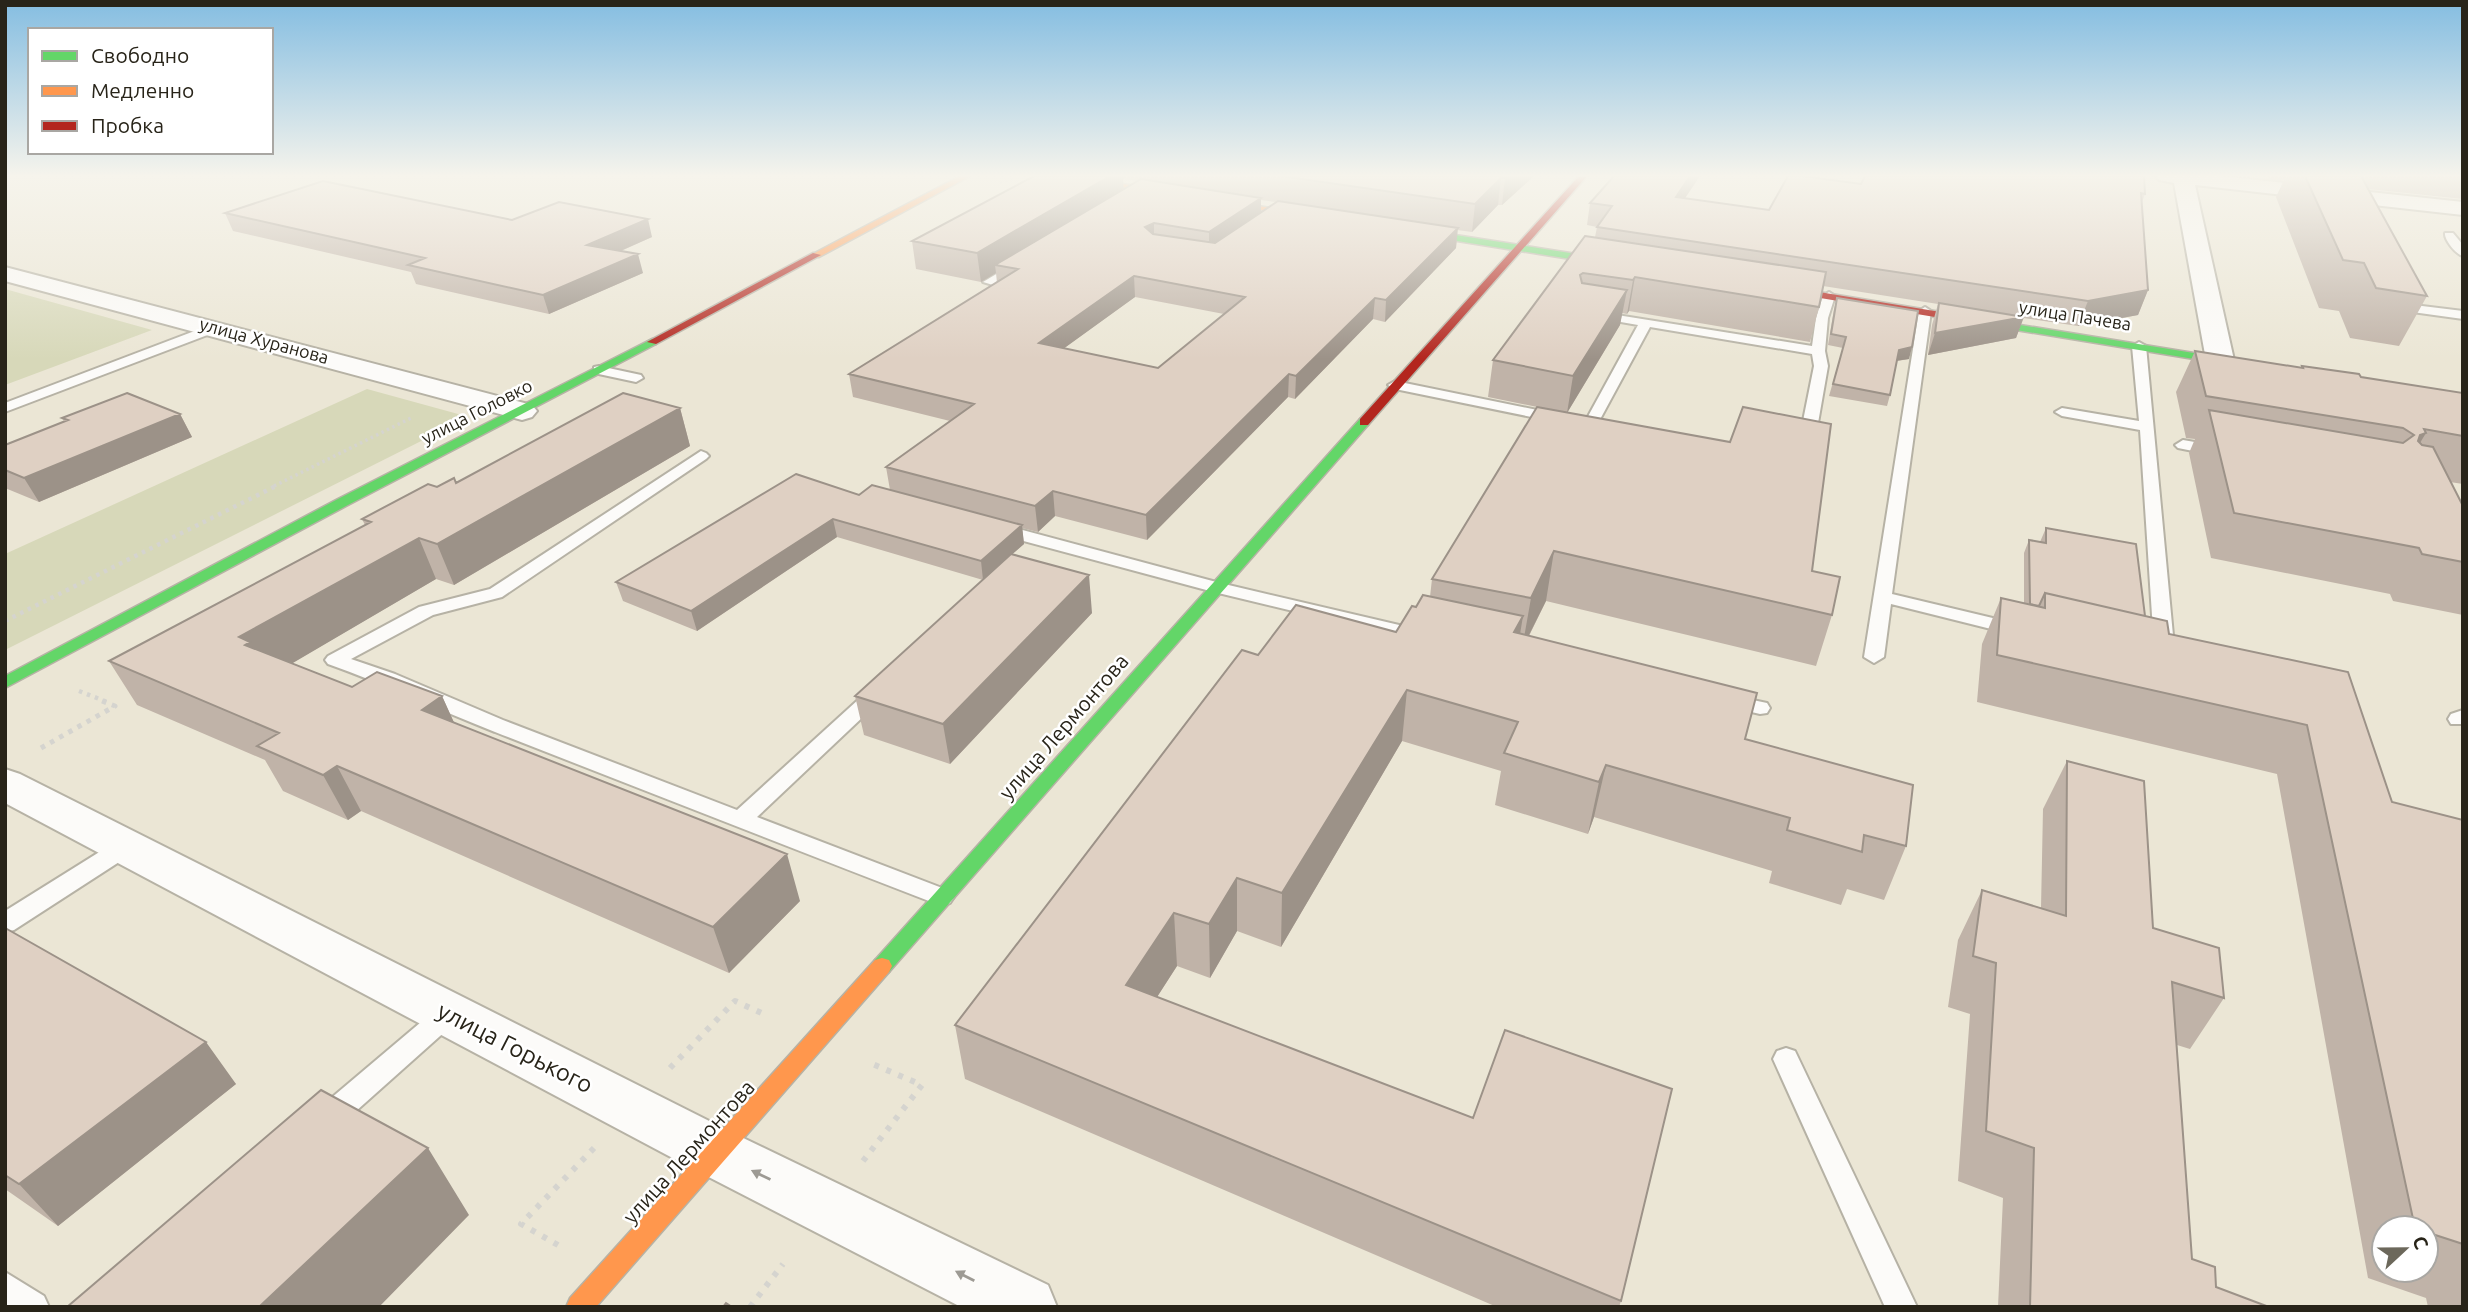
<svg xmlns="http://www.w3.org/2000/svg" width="2468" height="1312" viewBox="0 0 2468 1312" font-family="Ubuntu,sans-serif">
<rect width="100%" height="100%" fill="#ebe6d5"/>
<path fill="#d7d8b9" d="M5 289 152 330 5 385Z
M367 389 469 417 5 650V554Z"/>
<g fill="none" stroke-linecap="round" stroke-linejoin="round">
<g stroke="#b6b2a5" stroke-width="4">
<path id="lane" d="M2445 233H2453L2463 245V256C2455 254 2444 239 2445 233Z
M1018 261 1024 265 1022 268 993 285 983 282Z
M2402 291 2406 292 2414 305 2463 311V319L2405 311 2396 295Z
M1829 292 1835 296 1828 318 1825 351 1828 366 1814 446 1806 451 1798 446 1814 366 1812 354 1650 327 1597 425 1590 429 1395 389 1388 385 1395 381 1586 420 1638 325 1592 317V311L1812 346 1816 318 1823 296Z
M1925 307 1931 311 1892 594 2022 625 2024 629 2015 635 1891 604 1884 657 1874 663 1864 657 1919 311Z
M213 324 220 328 218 331 5 412V403Z
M2139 342 2146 346 2174 646 2164 652 2154 646 2140 430 2062 416 2055 412 2062 408 2139 421 2132 346Z
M599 366 641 375 643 378 636 382 594 373V367Z
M2183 440 2218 446 2226 451 2218 456 2178 448 2175 445Z
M701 451 706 453 709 456 706 459 502 597 433 615 351 659 395 674 503 720 737 810 870 689H884L887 693 884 697 757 817 950 891 954 897 950 903 942 906 934 903C787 846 641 789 495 732 439 710 385 684 328 664L325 660 328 656 419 607 490 589Z
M1000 524 1220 583 1429 632 1431 636 1422 642 1210 591 994 533 992 529 994 525Z
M1729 695 1767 703 1770 708 1767 713 1760 714 1722 705 1719 701 1722 697Z
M2463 710V724H2451L2448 719 2451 714Z
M125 839 133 841 136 847 133 853 14 930 5 932V911L117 841Z
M449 1002 458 1006 462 1013 458 1020 337 1128 327 1131 317 1128 313 1119 317 1110 440 1006Z
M1786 1048 1795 1051 1917 1307H1885L1773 1059 1777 1051Z
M5 1272 44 1296 49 1307 5 1306Z"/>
</g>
<g stroke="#b6b2a5" stroke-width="4">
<path id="street" d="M2156 176H2220L2463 202V215L2195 185 2234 360 2230 366 2220 368 2210 366 2206 360 2174 183 2159 180Z
M5 267 532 405 537 411 532 417 522 420 5 281Z
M5 769 20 774 737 1135 1048 1285 1057 1307H961L697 1171 5 803Z"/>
</g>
<g stroke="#b6b2a5" stroke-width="3">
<path id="fast" d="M1404 227 1621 261 1626 264 1621 267 1401 232V228Z
M1965 316 2243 361 2249 364 2243 367 1961 321V317Z
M652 339 656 340V344L346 506 5 688V676L336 500Z
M1364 418 1370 422 1368 425 889 972 882 974 875 972 872 966 875 960 1360 419Z"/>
</g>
<g stroke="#b6b2a5" stroke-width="3">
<path id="slow" d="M960 176H970L819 257 811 255Z
M1055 176H1074L1320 216 1316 219Z
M882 958 889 960 892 966 889 972 596 1307H566L570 1298 875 960Z"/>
</g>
<g stroke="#b6b2a5" stroke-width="3">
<path id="jam" d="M1579 176H1587L1368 425H1360V419Z
M813 253 821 255 656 344 647 342Z
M1770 284 1965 316 1970 319 1965 322 1766 289 1765 287Z"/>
</g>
<path stroke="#d5d4cf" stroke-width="2.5" stroke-dasharray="2 3.5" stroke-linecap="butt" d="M1000 183 1015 178"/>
<path stroke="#d5d4cf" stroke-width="3.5" stroke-dasharray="2.5 3.5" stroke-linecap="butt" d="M274 486 411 418"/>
<path stroke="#d5d4cf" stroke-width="4.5" stroke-dasharray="3.5 5" stroke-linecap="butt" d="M5 621 278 485
M79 691 107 702"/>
<path stroke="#d5d4cf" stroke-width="5" stroke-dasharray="4.5 6" stroke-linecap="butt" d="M41 748 115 706 102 701"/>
<path stroke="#d5d4cf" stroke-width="6" stroke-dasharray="5 8" stroke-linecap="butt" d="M670 1068 735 1001 768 1016
M863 1161 922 1085 870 1063
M558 1245 521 1224 594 1148
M750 1307 783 1264"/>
<use href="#lane" fill="#fcfbf9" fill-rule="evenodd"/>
<use href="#street" fill="#fcfbf9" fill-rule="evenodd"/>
<use href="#fast" fill="#63d668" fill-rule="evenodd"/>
<use href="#slow" fill="#ff974d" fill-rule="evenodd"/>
<use href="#jam" fill="#b3261e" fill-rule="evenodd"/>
</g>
<path fill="#c0b3a8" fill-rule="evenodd" d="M1034 176H1534L1502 205H1498L1472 232 1457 230 1456 248 1385 322 1373 319 1295 399 1288 397 1147 540 1055 516 1038 532 1022 528 1024 544 1012 554 1092 613 950 764 864 735 855 696 983 580 837 537 697 631 623 601 616 582 859 495 890 490 886 467 950 421 853 397 849 374 997 283 996 273 981 282 916 269 912 241ZM1123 179 1138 181 1123 189ZM1261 200 1276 202 1261 212ZM1135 297 1224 314 1158 368 1064 348Z
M2268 176H2463V199L2368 189 2427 296 2399 346 2350 338 2339 311 2319 308 2276 197 2284 180 2269 179Z
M1861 184 2145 194 2142 202 2148 290 2138 315 2078 326 2023 318 2016 338 1928 355 1932 325 1938 304 1823 286 1819 307 1810 342 1629 311 1627 314 1622 313 1620 325 1567 413 1812 571 1832 615 1816 666 1546 601 1529 636 1745 739 1906 846 1884 900 1847 889 1841 905 1769 883 1772 871 1594 817 1588 834 1495 805 1501 771 1402 741 1281 947 1237 931 1210 978 1177 966 1157 997 1621 1301 1619 1307H1497L965 1079 955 1025 1258 655 1396 632 1416 607 1430 597 1432 579 1547 409 1488 397 1493 360 1595 237 1597 227 1587 225 1590 203 1685 198 1769 210Z
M225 213 512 220 652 237 621 251 643 273 549 314 416 284 411 272 233 231Z
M1837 298 1909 359 1897 361 1890 395 1887 406 1829 396 1843 348 1828 345 1834 309Z
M2195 351 2301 368 2302 366 2361 377 2463 393V484L2450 482 2463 506V615L2393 601 2390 594 2211 558 2189 453 2195 439 2186 438 2176 392Z
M680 408 690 446 454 585 436 579 292 663 352 687 442 696 454 723 800 901 729 973 361 811 348 820 283 791 265 760 137 705 109 661 365 525 362 519 437 487 456 483Z
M180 414 192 437 39 502 5 488V445L64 422 62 418Z
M2046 528 2145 616 2169 634 2348 672 2392 802 2463 820V1307H2428L2426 1298 2368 1278 2277 774 1977 702 1982 644 2001 598 2024 603V553L2029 540 2040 542ZM2384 1228H2426V1270H2384Z
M2067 761 2153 928 2224 998 2190 1049 2177 1045 2192 1259 2216 1287 2269 1307H1998L2003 1198 1958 1181 1970 1014 1948 1007 1958 940 1982 890 2041 908 2043 809Z
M5 930 236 1084 58 1226 5 1189Z"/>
<path fill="#9c9288" d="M1110 176H1123L1124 195 995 265 996 273 981 282 977 253Z
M1508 176H1534L1502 205 1505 178Z
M1690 176H1700L1671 219 1676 197Z
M1501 178 1498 205 1472 232 1475 204Z
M1261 198V217L1209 252V232Z
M648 219 652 237 593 263 587 245Z
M1154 223V242L1145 227Z
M1458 228 1456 248 1385 322 1386 300Z
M638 254 643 273 549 314 543 295Z
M1134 276 1135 297 1041 365 1039 343Z
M1635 277 1629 311 1627 314 1633 280Z
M1627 290 1620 325 1567 413 1573 376Z
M2148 290 2138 315 2078 326 2088 301Z
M1375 298 1373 319 1295 399 1296 376Z
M2024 317 2016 338 1928 355 1935 333Z
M1912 347 1909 359 1895 361 1899 350Z
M1289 374 1288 397 1147 540 1146 515Z
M680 408 690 446 454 585 437 544Z
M180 414 192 437 39 502 24 478Z
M2426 433 2400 476 2420 435Z
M1053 491 1055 516 1038 532 1035 506Z
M833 519 837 537 697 631 691 611Z
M1022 525 1024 544 983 580 981 561Z
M419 538 436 579 269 677 239 637Z
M1554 551 1546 601 1522 649 1531 598Z
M1089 575 1092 613 950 764 943 724Z
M1523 616 1515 665 1514 632Z
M1407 690 1402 741 1281 947 1282 893Z
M442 696 462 740 422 710Z
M1606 765 1594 817 1588 834 1599 782Z
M337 766 361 811 348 820 323 775Z
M787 854 800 901 729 973 713 927Z
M1237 878V931L1210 978 1209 924Z
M1174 913 1177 966 1130 1039 1126 985Z
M206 1042 236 1084 58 1226 19 1184Z
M428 1148 469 1215 379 1307H259Z"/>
<path fill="#dfd0c3" stroke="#9c9288" stroke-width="2" fill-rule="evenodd" d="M1034 176H1110L977 253 912 241Z
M1281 176H1508L1505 178H1501L1475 204Z
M1614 176H1690L1676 197 1769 210 1788 176H1802L1861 184 1865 176H2144L2145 194 2141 193 2148 290 2088 301 1597 227 1612 206 1590 203Z
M2305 176H2361L2427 296 2376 288 2364 263 2343 260Z
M1141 179 1261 198 1209 232 1154 223 1145 227 1153 234 1215 243 1278 201 1458 228 1386 300 1375 298 1296 376 1289 374 1146 515 1053 491 1035 506 886 467 974 404 849 374 1018 269 995 265ZM1134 276 1245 297 1158 368 1039 343Z
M323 181 512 220 559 202 648 219 587 245 638 254 543 295 408 265 425 258 225 213Z
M1585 236 1826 272 1819 307 1635 277 1633 280 1583 273 1580 275 1582 283 1627 290 1573 376 1493 360Z
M1837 298 1918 311 1912 347 1899 350 1890 395 1833 384 1846 337 1831 334Z
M1939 303 2024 317 1935 333Z
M2195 351 2303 368 2302 366 2359 374 2361 377 2463 393V436L2424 429 2426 433 2420 435 2418 441 2422 445 2433 447 2463 506V562L2422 554 2419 548 2234 513 2209 410 2403 443 2414 435 2403 428 2206 396Z
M127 393 180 414 24 478 5 470V445L68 420 62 418Z
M623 393 680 408 437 544 419 538 239 637 250 642 245 645 352 687 377 672 442 696 422 710 787 854 713 927 337 766 323 775 257 746 279 733 109 661 371 522 362 519 428 484 437 487 454 478 456 483Z
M1537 407 1730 442 1743 407 1831 424 1812 571 1840 577 1832 615 1554 551 1531 598 1432 579Z
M796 474 859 495 872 485 1022 525 981 561 833 519 691 611 616 582Z
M2046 528 2136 544 2145 616 2045 593 2039 606 2030 604 2029 540 2046 543Z
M1011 554 1089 575 943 724 855 696Z
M2045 593 2167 621 2169 634 2348 672 2392 802 2463 820V1244L2426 1232V1228H2415L2307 725 1997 655 2001 598 2045 608Z
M1423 595 1523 616 1514 632 1757 693 1745 739 1913 785 1906 846 1864 835 1862 852 1787 830 1790 818 1606 765 1599 782 1504 753 1518 722 1407 690 1282 893 1237 878 1209 924 1174 913 1126 985 1473 1118 1505 1030 1672 1089 1621 1301 955 1025 1242 650 1258 655 1296 605 1396 632 1412 606 1416 607Z
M2067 761 2144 781 2153 928 2219 948 2224 998 2172 982 2192 1259 2215 1267 2216 1287 2269 1307H2030L2034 1148 1986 1131 1996 963 1973 956 1982 890 2066 916Z
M7 929 206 1042 19 1184 5 1175V930Z
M321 1090 428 1148 259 1307H67Z
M726 1303 732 1307H723Z"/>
<defs><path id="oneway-solid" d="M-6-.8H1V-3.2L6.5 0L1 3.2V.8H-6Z" transform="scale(1.75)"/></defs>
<g fill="#9d9a94">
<use href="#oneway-solid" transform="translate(761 1175) rotate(-154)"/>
<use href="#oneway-solid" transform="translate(965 1276) rotate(-153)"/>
</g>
<linearGradient id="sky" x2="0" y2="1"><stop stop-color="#84bde1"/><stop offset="0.49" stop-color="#f6f4ec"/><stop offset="1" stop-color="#f6f4ec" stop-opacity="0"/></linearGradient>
<rect width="2468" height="359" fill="url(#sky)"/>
<g text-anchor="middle" stroke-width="5" stroke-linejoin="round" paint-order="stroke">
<g font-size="18" fill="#282419" stroke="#fff">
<text transform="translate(2075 316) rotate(9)" y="6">улица Пачева</text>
<text transform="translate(264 341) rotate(15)" y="6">улица Хуранова</text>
<text transform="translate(477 412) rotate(-27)" y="6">улица Головко</text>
</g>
<g font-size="21" fill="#282419" stroke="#fff">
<text transform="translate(1064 727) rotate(-49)" y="7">улица Лермонтова</text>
<text transform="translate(689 1152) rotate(-48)" y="7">улица Лермонтова</text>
</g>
<g font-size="24" fill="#282419" stroke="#fff">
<text transform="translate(515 1048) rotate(27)" y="8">улица Горького</text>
</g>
</g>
<rect width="2468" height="1312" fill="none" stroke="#282419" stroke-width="14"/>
<rect x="28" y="28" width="245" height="126" fill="#ffffff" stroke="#a9a7a3" stroke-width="2"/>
<rect x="42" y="51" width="35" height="10" fill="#63d668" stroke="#a9a7a3" stroke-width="2"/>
<text x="91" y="63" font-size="21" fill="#282419">Свободно</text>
<rect x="42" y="86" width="35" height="10" fill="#ff974d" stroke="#a9a7a3" stroke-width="2"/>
<text x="91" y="98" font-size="21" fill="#282419">Медленно</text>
<rect x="42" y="121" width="35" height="10" fill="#b3261e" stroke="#a9a7a3" stroke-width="2"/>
<text x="91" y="133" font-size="21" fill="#282419">Пробка</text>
<g transform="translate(2405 1249) rotate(68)"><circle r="33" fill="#ffffff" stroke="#a9a7a3" stroke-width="2"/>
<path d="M0-5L12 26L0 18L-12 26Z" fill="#6c685b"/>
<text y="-10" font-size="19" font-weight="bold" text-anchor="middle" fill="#282419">С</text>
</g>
</svg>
